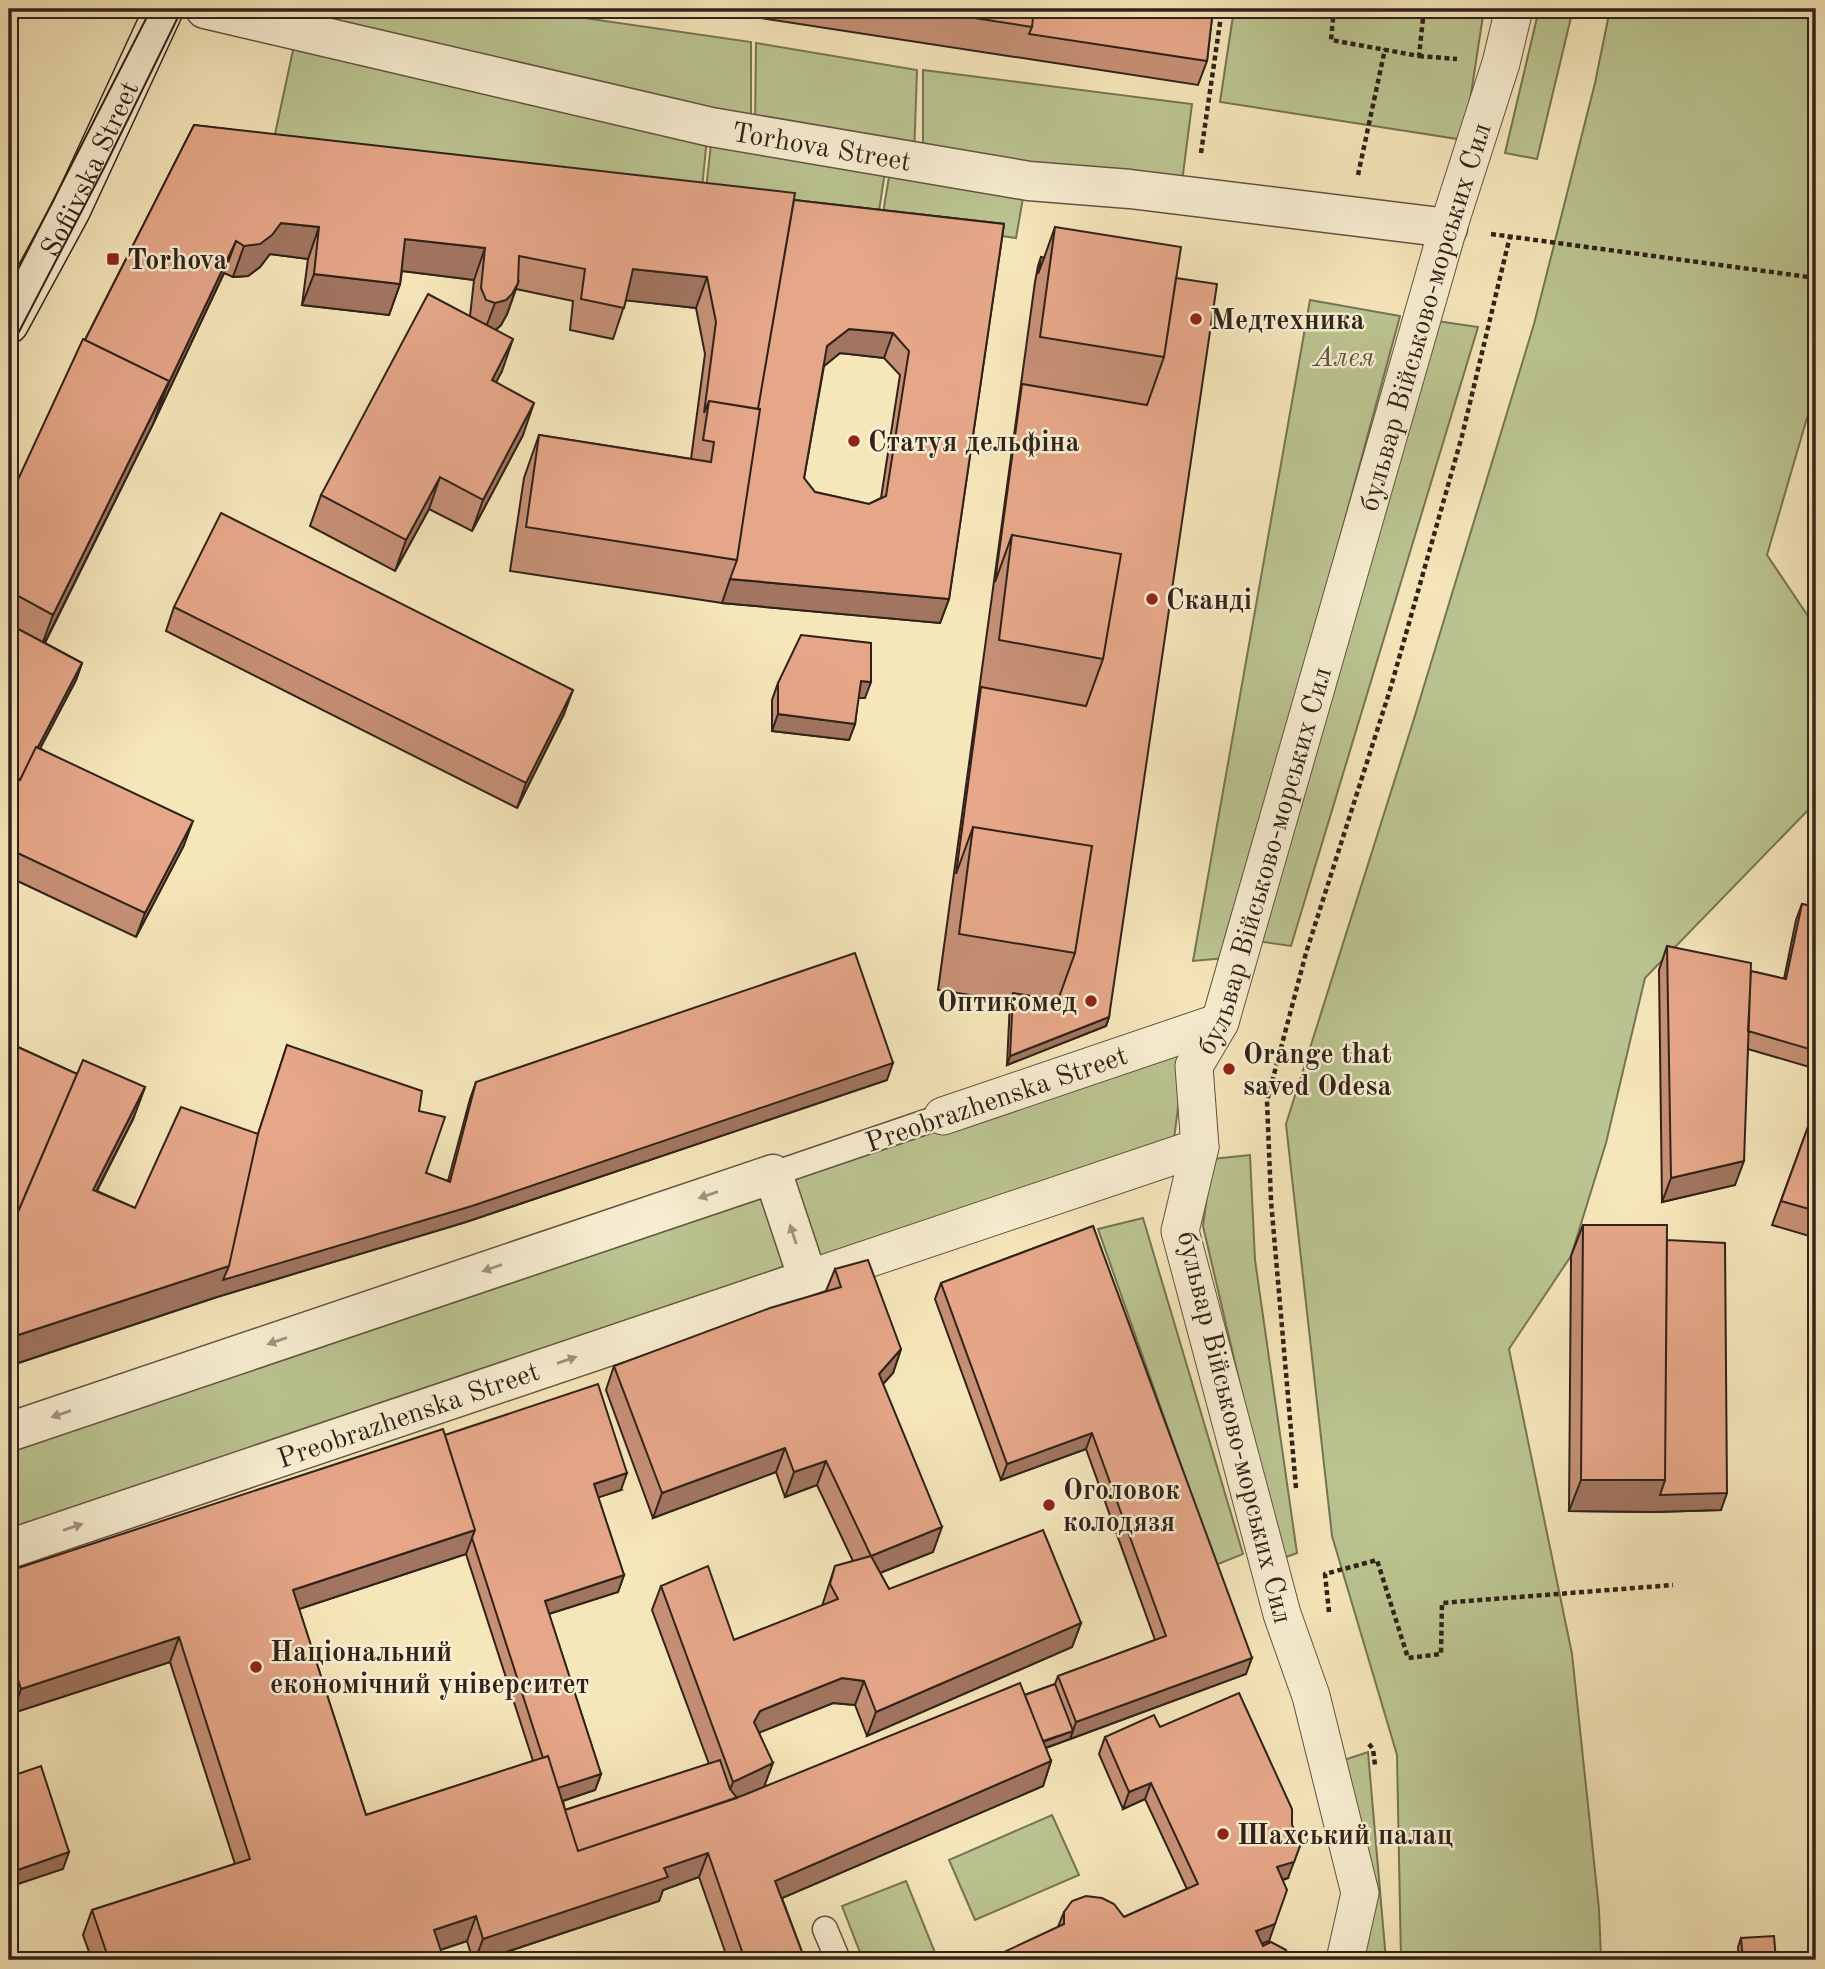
<svg xmlns="http://www.w3.org/2000/svg" width="1825" height="1969" viewBox="0 0 1825 1969" font-family="'Old Standard TT',serif">
<rect width="100%" height="100%" fill="#f6e7bb"/>
<filter id="stains"><feTurbulence type="fractalNoise" baseFrequency=".00286" numOctaves="4"/><feColorMatrix values="0 0 0 0 .2 0 0 0 0 .09 0 0 0 0 .02 0 0 0 .5 -.17"/></filter>
<radialGradient id="worn" r=".72"><stop offset=".6" stop-color="#630" stop-opacity="0"/><stop offset="1" stop-color="#630" stop-opacity=".3"/></radialGradient>
<path fill="#bbc591" stroke="#767456" stroke-width="2" d="M303 9H522L751 42V130L296 24Z
M1234 9H1484L1464 140 1220 102Z
M1539 9H1573L1537 159 1505 153Z
M1610 9H1816V387L1767 555 1816 628V782L1811 807 1645 978 1606 1143 1571 1256 1509 1349 1572 1654 1599 1909 1601 1960H1401L1397 1755 1332 1536 1286 1124 1413 722 1534 324 1595 83Z
M295 41 707 138 701 198 272 148Z
M756 43 917 70 914 158 755 131Z
M923 70 1192 104 1181 190 923 158Z
M711 144 885 171 878 218 705 198Z
M890 171 1024 192 1016 238 882 219Z
M1310 300 1400 316 1226 958 1193 961Z
M1430 320 1478 327 1291 946 1257 941Z
M1186 1045 1173 1147 812 1262 785 1179Z
M1250 1155 1255 1260 1297 1553 1281 1559 1203 1226 1212 1159Z
M766 1189 792 1269 9 1535V1443Z
M1143 1218 1243 1554 1216 1565 1098 1229Z
M1368 1752 1386 1960H1362L1341 1761Z
M1052 1815 1079 1875 975 1920 949 1860Z
M906 1881 938 1960H863L842 1906Z"/>
<g fill="none" stroke-linecap="round" stroke-linejoin="round">
<g stroke="#625342" stroke-width="27">
<path id="service" d="M773 1174 943 1116
M825 1929 838 1960"/>
</g>
<g stroke="#625342" stroke-width="39">
<g id="pedestrian">
<path d="M943 1116 1220 1022"/>
<path d="M808 1279 1200 1147"/>
<path id="s1" d="M1345 1960 1360 1893 1311 1696 1282 1614 1180 1231 1200 1147 1194 1066 1220 1022 1448 228 1501 63 1514 9"/>
</g>
</g>
<g stroke="#625342" stroke-width="41">
<g id="minor">
<path id="s2" d="M205 9 711 127 1029 181 1130 189 1448 228"/>
<path d="M9 1432 773 1174 808 1279 9 1549"/>
</g>
</g>
<g stroke="#30221a" stroke-width="41">
<g id="secondary">
<path id="s3" d="M9 324 71 210 164 9"/>
</g>
</g>
<path stroke="#30221a" stroke-width="4.5" stroke-dasharray="5 3.5" stroke-linecap="butt" d="M1334 9 1331 40 1419 56 1424 9
M1419 56 1457 59
M1201 153 1222 9
M1358 175 1385 49
M1491 234 1816 278
M1296 1488 1271 1201 1267 1101 1306 953 1390 690 1462 436 1510 236
M1329 1612 1325 1574 1377 1560 1408 1658 1441 1654 1442 1603 1673 1585
M1369 1744 1373 1749 1375 1765"/>
<use href="#service" stroke="#f9efd3" stroke-width="24"/>
<use href="#pedestrian" stroke="#f9efd3" stroke-width="37"/>
<use href="#minor" stroke="#f9efd3" stroke-width="38"/>
<use href="#secondary" stroke="#f9efd3" stroke-width="38"/>
<path stroke="#30221a" stroke-width="2" d="M9 287 151 9
M9 351 104 168 182 9"/>
</g>
<path fill="#c69076" stroke="#30221a" stroke-width="2" fill-rule="evenodd" d="M702 9H1213L1207 61 1198 85Z
M194 125 794 200 1004 224 949 599 940 623 722 603 510 571 524 478 539 435 691 459 705 354 696 308 626 300 613 339 570 330 573 301 516 289 507 314 501 325 496 330 502 371 496 382 523 435 472 531 429 509 395 571 310 526 321 495 470 316 474 280 402 271 400 284 389 315 302 305 308 259 270 254 260 267 248 276 233 277 224 273 153 424 45 643 82 663 76 680 40 748 184 845 136 937 9 877V499L85 340ZM840 353 884 358 900 375 881 498 869 504 815 492 804 478 824 366Z
M1055 227 1176 278 1109 1017 1106 1026 1007 1065 1010 1001 938 990 1035 282 1038 266 1041 257 1044 258Z
M174 607 564 714 517 808 166 631Z
M778 683 865 698H858L855 724 849 740 772 731V700Z
M1802 904 1816 907V1069L1748 1049 1735 1185 1662 1202 1659 970 1667 946 1751 971 1784 979 1796 920Z
M9 1043 77 1074 145 1087 133 1119 97 1191 135 1208 258 1134 287 1045 419 1111 426 1173 448 1181 470 1099 476 1082 887 1080 466 1222 217 1297 9 1366Z
M1816 1105V1238L1772 1225Z
M1583 1225 1667 1240 1721 1510 1654 1512 1569 1511 1571 1256Z
M1093 1226 1246 1674 1046 1748 1051 1761 1043 1786 782 1898 805 1960H728L699 1877 663 1890 659 1901 482 1960H473L467 1941 440 1950 444 1960H92L83 1935 92 1910 235 1864 170 1662 13 1713 9 1702V1571L445 1435 621 1490 598 1497 624 1575 618 1592 549 1614 601 1774 595 1790 563 1801 565 1810 709 1764 652 1610 661 1586 734 1640 822 1606 835 1566 853 1561 817 1485 785 1497 776 1472 653 1518 606 1390 614 1366 826 1291 835 1269 901 1349 893 1373 883 1384 933 1552 880 1573 889 1589 1081 1623 1072 1647 867 1736 855 1705 833 1703 759 1732 764 1787 1055 1684 1058 1676 1155 1640 1086 1449 1001 1480 935 1299 941 1283ZM466 1554 533 1761 366 1815 299 1609Z
M1160 1727 1288 1878 1283 1880 1269 1941 1262 1943 1263 1946 1058 1927 1064 1912 1124 1917 1187 1889 1145 1799 1123 1809 1099 1754 1105 1737Z
M1741 1938 1776 1960H1739L1738 1947Z"/>
<path fill="#a17560" stroke="#30221a" stroke-width="2" d="M281 223 319 227 308 259 270 254 260 267 248 276 233 277 244 246Z
M405 239 485 248 474 280 394 270Z
M236 241 224 273 153 424 164 393Z
M633 269 707 277 696 308 622 300Z
M314 274 400 284 389 315 302 305Z
M518 283 507 314 501 325 494 331 483 335 495 303Z
M849 329 893 333 884 358 840 353 818 371 827 346Z
M513 339 502 371 480 412 492 380Z
M169 381 153 424 37 658 53 615Z
M534 403 523 435 472 531 483 500Z
M440 477 429 509 395 571 406 540Z
M730 579 949 599 940 623 722 603Z
M82 663 76 680 11 804 17 787Z
M861 681 871 682 865 698H855Z
M573 690 564 714 517 808 526 783Z
M778 714 855 724 849 740 772 731Z
M193 821 184 845 136 937 145 913Z
M1109 1017 1106 1026 1007 1065 1010 1056Z
M893 1063 887 1080 466 1222 217 1297 9 1366V1338L229 1266Z
M145 1087 133 1119 81 1221 93 1190Z
M1744 1161 1735 1185 1662 1202 1671 1178Z
M901 1349 893 1373 870 1398 879 1374Z
M1092 1433 1086 1449 1001 1480 1007 1464Z
M785 1448 776 1472 653 1518 662 1493Z
M826 1461 817 1485 785 1497 794 1472Z
M627 1473 621 1490 588 1501 594 1484Z
M1581 1480H1665L1727 1493 1721 1510 1654 1512 1569 1511Z
M942 1527 933 1552 862 1580 871 1556Z
M475 1530 466 1554 284 1614 293 1590Z
M624 1575 618 1592 539 1617 545 1601Z
M1081 1623 1072 1647 867 1736 876 1712Z
M179 1637 170 1662 13 1713 21 1689Z
M1252 1658 1246 1674 1070 1739 1076 1722Z
M842 1678 864 1681 855 1705 833 1703 751 1736 754 1722 760 1711Z
M1073 1731 1070 1739 1028 1754 1032 1746Z
M1051 1761 1043 1786 766 1905 775 1881Z
M773 1763 764 1787 724 1806 733 1782Z
M601 1774 595 1790 547 1806 553 1789Z
M1151 1783 1145 1799 1123 1809 1129 1792Z
M1301 1843 1288 1878 1271 1883 1277 1867Z
M69 1852 63 1869 9 1887V1873Z
M708 1853 699 1877 663 1890 659 1901 482 1960H475L483 1939 664 1868Z
M476 1916 467 1941 425 1955 434 1930Z
M1275 1924 1269 1941 1250 1948 1256 1931Z"/>
<path fill="#e6a789" stroke="#30221a" stroke-width="2" fill-rule="evenodd" d="M916 9H1034L1032 27Z
M1034 9H1213L1207 61 1029 34 1032 27Z
M194 125 795 193 758 409 709 401 704 413 716 322 707 277 633 269 624 308 581 299 585 269 519 256 518 283 512 294 506 300 495 303 486 300 481 288 485 248 405 239 400 284 314 274 319 227 281 223 272 235 260 244 244 246 236 241 164 393 169 381 85 340Z
M794 200 1004 224 949 599 730 579 737 560 760 409H758ZM849 329 893 333 909 351 886 496 869 504 815 492 804 478 827 346Z
M1055 227 1181 247 1164 357 1040 337Z
M1041 257 1044 258 1038 274Z
M1176 278 1217 284 1109 1017 1010 1056 1013 993 1058 1000 1075 953 1092 846 973 827 956 874 981 687 1086 706 1103 659 1121 554 1012 535 995 582 1022 384 1147 405 1164 357Z
M428 294 513 339 492 380 534 403 483 500 440 477 406 540 321 495Z
M83 339 169 381 53 615 9 591V499Z
M709 401 760 409 737 560 526 527 539 435 711 462 714 442 703 440Z
M221 513 573 690 526 783 174 607Z
M1012 535 1121 554 1103 659 999 640Z
M9 624 82 663 38 747H36L20 780 9 773Z
M801 635 871 643V682L861 681 855 724 778 714V683Z
M36 747 193 821 145 913 9 849V773L20 780Z
M973 827 1092 846 1075 953 959 934Z
M1802 904 1816 907V1051L1748 1031 1751 971 1786 979Z
M1667 946 1751 963 1744 1161 1671 1178Z
M855 953 893 1063 472 1206 223 1280 229 1266 258 1134 287 1045 422 1091 419 1111 445 1117 426 1173 450 1182 476 1082Z
M9 1043 77 1074 14 1221 9 1218Z
M83 1060 145 1087 93 1190 135 1208 181 1107 258 1134 229 1266 9 1338V1233Z
M1816 1105V1211L1781 1201Z
M9 1218 14 1221 9 1233Z
M1583 1225H1667L1665 1480H1581Z
M1093 1226 1252 1658 1076 1722 1058 1676 1166 1636 1092 1433 1007 1464 941 1283Z
M1667 1240 1725 1243 1727 1493 1660 1495 1665 1480Z
M868 1260 901 1349 879 1374 942 1527 871 1556 826 1461 794 1472 785 1448 662 1493 614 1366 770 1308 841 1287 835 1269Z
M598 1384 627 1473 594 1484 624 1575 545 1601 601 1774 558 1788 548 1756 543 1758 472 1538 475 1530 445 1435Z
M443 1429 475 1530 293 1590 366 1815 548 1756 578 1851 744 1795 1020 1683 1051 1761 775 1881 805 1960H745L708 1853 664 1868 668 1877 483 1939 476 1916 434 1930 444 1960H109L92 1910 250 1859 179 1637 21 1689 9 1652V1571Z
M1043 1530 1081 1623 876 1712 864 1681 842 1678 760 1711 754 1722 773 1763 733 1782 661 1586 708 1566 734 1640 838 1599 830 1584 835 1566 871 1556 889 1589Z
M1055 1684 1073 1731 1043 1741 1025 1695Z
M1239 1693 1292 1809V1825L1301 1843 1294 1862 1277 1867 1287 1890 1275 1924 1256 1931 1263 1946 1271 1942 1286 1950 1290 1960H987L1064 1924V1912L1072 1901 1086 1896 1102 1898 1114 1904 1124 1917 1198 1884 1151 1783 1129 1792 1105 1737 1154 1715 1160 1727Z
M720 1760 730 1789 737 1798 578 1851 565 1810Z
M41 1766 69 1852 9 1873V1777Z
M1774 1936 1776 1960H1743L1741 1938Z"/>
<defs><path id="oneway-solid" d="M-6-.8H1V-3.2L6.5 0L1 3.2V.8H-6Z" transform="scale(1.75)"/></defs>
<g fill="#9f9380">
<use href="#oneway-solid" transform="translate(708 1195) rotate(161)"/>
<use href="#oneway-solid" transform="translate(793 1234) rotate(-108)"/>
<use href="#oneway-solid" transform="translate(492 1268) rotate(161)"/>
<use href="#oneway-solid" transform="translate(277 1341) rotate(161)"/>
<use href="#oneway-solid" transform="translate(567 1360) rotate(-19)"/>
<use href="#oneway-solid" transform="translate(61 1414) rotate(161)"/>
<use href="#oneway-solid" transform="translate(73 1527) rotate(-19)"/>
</g>
<g fill="#8f2418" stroke="#f9efd3" stroke-width="2.5">
<rect x="106" y="252" width="14" height="14" rx="3.5"/>
<circle cx="1196" cy="319" r="7"/>
<circle cx="854" cy="441" r="7"/>
<circle cx="1152" cy="599" r="7"/>
<circle cx="1091" cy="1001" r="7"/>
<circle cx="1229" cy="1069" r="7"/>
<circle cx="1049" cy="1505" r="7"/>
<circle cx="256" cy="1667" r="7"/>
<circle cx="1223" cy="1834" r="7"/>
</g>
<g text-anchor="middle" stroke-width="5" stroke-linejoin="round" paint-order="stroke">
<g font-size="28" fill="#30221a" stroke="#f9efd3">
<text dy="10" stroke="none"><textPath href="#s2" startOffset="632">Torhova Street</textPath></text>
<text dy="10" stroke="none"><textPath href="#s3" startOffset="175">Sofiivska Street</textPath></text>
<text dy="10" stroke="none"><textPath href="#s1" startOffset="1708">бульвар Військово-морських Сил</textPath></text>
<text dy="10" stroke="none"><textPath href="#s1" startOffset="1141">бульвар Військово-морських Сил</textPath></text>
<text transform="translate(996 1098) rotate(-19)" y="10">Preobrazhenska Street</text>
<text transform="translate(408 1414) rotate(-19)" y="10">Preobrazhenska Street</text>
<text transform="translate(1236 1427) rotate(76)" y="10">бульвар Військово-морських Сил</text>
</g>
<g font-size="28" font-weight="bold" fill="#30221a" stroke="#f9efd3" text-anchor="start">
<text x="127" y="269">Torhova</text>
<text x="1210" y="329">Медтехника</text>
<text x="868" y="451">Статуя дельфіна</text>
<text x="1166" y="609">Сканді</text>
<text x="1077" y="1011" text-anchor="end">Оптикомед</text>
<text x="1243" y="1063">Orange that<tspan x="1243" dy="32">saved Odesa</tspan></text>
<text x="1063" y="1499">Оголовок<tspan x="1063" dy="32">колодязя</tspan></text>
<text x="270" y="1661">Національний<tspan x="270" dy="32">економічний університет</tspan></text>
<text x="1237" y="1844">Шахський палац</text>
</g>
<g font-size="28" font-style="italic" fill="#5a533e" stroke="#f9efd3">
<text x="1344" y="366">Алея</text>
</g>
</g>
<rect width="1825" height="1969" fill="none" stroke="#f6e7bb" stroke-width="35"/>
<rect x="10" y="10" width="1804" height="1948" fill="none" stroke="#30221a" stroke-width="3.5"/>
<rect x="18" y="18" width="1790" height="1934" fill="none" stroke="#30221a" stroke-width="2"/>
<rect width="100%" height="100%" filter="url(#stains)"/>
<rect width="100%" height="100%" fill="url(#worn)"/>
</svg>
